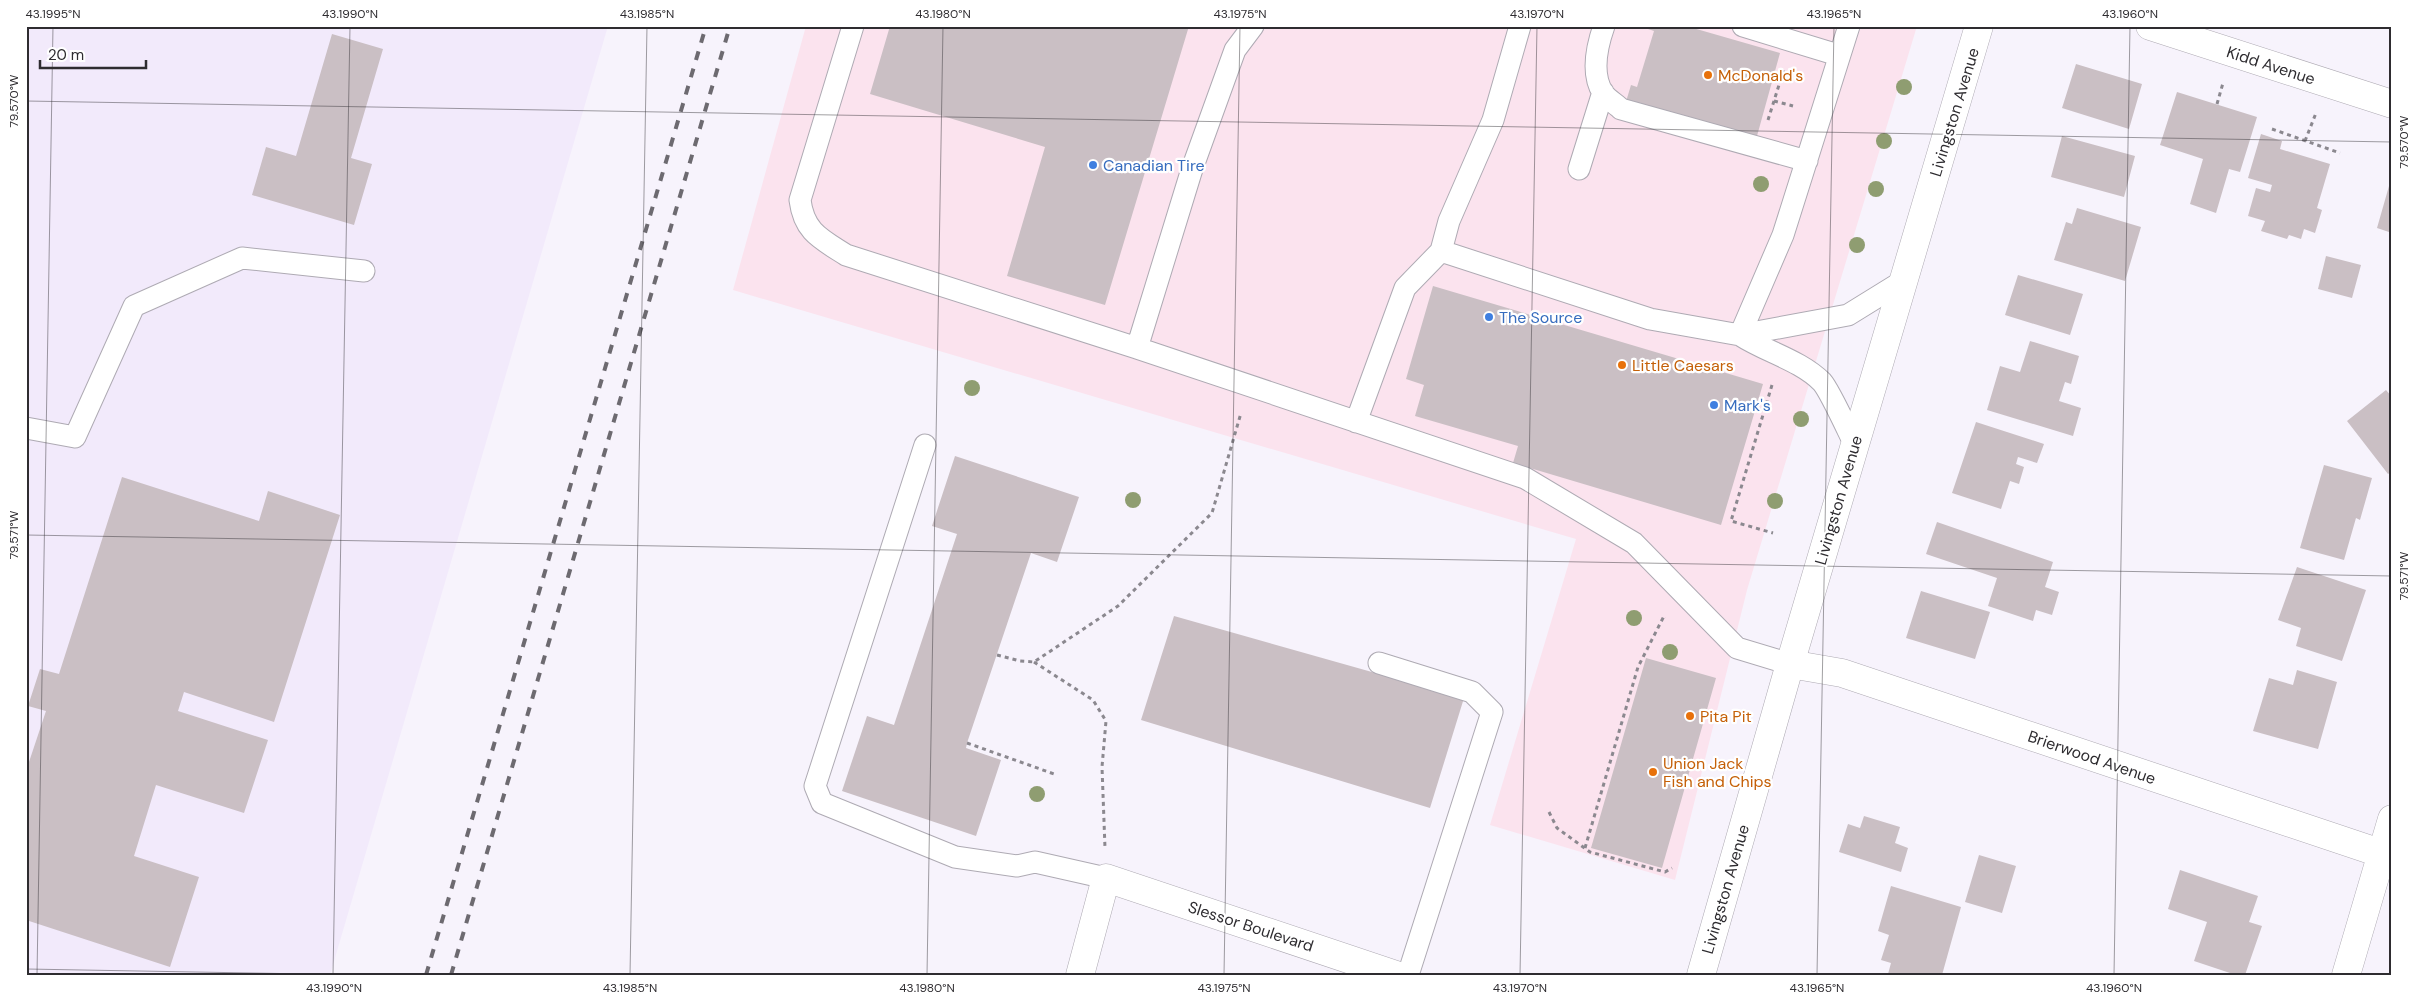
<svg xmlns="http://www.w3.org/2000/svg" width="2418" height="1001" viewBox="0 0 2418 1001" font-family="'DM Sans',sans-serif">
<rect width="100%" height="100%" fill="#f7f3fc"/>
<path fill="#fbe3ee" d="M806 26H1917L1747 590 1675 880 1490 825 1576 539 733 290Z"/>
<path fill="#f2eafb" d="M26 26H608L330 975H26Z"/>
<path fill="#cabfc4" d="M890 26H1189L1105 305 1007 276 1045 147 870 94Z
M1649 26H1686L1780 53 1757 136 1737 130 1734 138 1625 105 1631 85 1637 87 1654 31 1648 29Z
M332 34 383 49 351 158 372 164 354 225 252 195 266 147 296 156Z
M2076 64 2142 84 2129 129 2062 108Z
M2177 92 2257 117 2240 172 2229 169 2216 213 2190 204 2203 159 2160 145Z
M2261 134 2282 141 2280 149 2330 164 2317 208 2322 210 2315 233 2304 229 2301 239 2289 235 2287 239 2261 231 2265 221 2248 216 2256 188 2270 192 2272 185 2248 178Z
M2062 136 2135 156 2124 197 2051 177Z
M2391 179H2392V233L2377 228Z
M2077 208 2141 227 2125 281 2054 260 2066 222 2072 224Z
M2326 256 2361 265 2352 298 2318 289Z
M2018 275 2083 294 2070 335 2005 315Z
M1433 286 1763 384 1721 525 1513 463 1518 446 1415 416 1424 385 1406 379Z
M2030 341 2079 356 2071 384 2065 382 2059 401 2081 408 2073 436 1987 410 2000 366 2020 372Z
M2386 390 2392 397V471L2388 474 2347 421Z
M1976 422 2044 444 2037 463 2018 457 2016 464 2024 467 2019 484 2010 481 2001 509 1952 493Z
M955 456 1079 497 1057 562 1031 553 967 743 966 748 1001 760 976 836 842 791 867 716 894 725 957 534 932 526Z
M2324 465 2372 478 2360 520 2356 518 2344 560 2300 548Z
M122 477 259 521 268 491 340 515 274 722 184 692 178 711 268 740 244 813 156 785 134 856 199 877 170 967 26 920V771L46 711 28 706 40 669 59 674Z
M1937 522 2053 562 2045 587 2059 592 2052 615 2036 610 2033 621 1988 606 1997 578 1926 554Z
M2297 567 2366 590 2342 661 2296 646 2301 628 2278 620Z
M1921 591 1990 612 1975 659 1906 638Z
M1174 616 1464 698 1430 808 1141 720Z
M1646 658 1716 678 1662 868 1591 848Z
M2297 670 2337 682 2318 749 2253 731 2269 678 2293 685Z
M1864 816 1900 827 1895 843 1908 848 1901 872 1839 852 1848 824 1860 828Z
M1979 855 2016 866 2002 913 1965 902Z
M2180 870 2258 896 2249 922 2262 926 2245 975H2236L2194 961 2207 922 2168 909Z
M1891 886 1961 907 1942 975 1888 974 1891 963 1881 960 1889 935 1878 931Z"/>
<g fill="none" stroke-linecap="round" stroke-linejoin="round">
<g stroke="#aeaab3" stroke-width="23">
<path id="service" d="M853 26 800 200C804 232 821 239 846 255L1137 348
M1253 26 1235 50 1192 169 1137 348 1525 478 1634 543 1737 648 1790 664
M1604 26C1597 46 1591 74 1603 93 1607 99 1616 104 1621 109L1807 161
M1743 26 1838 55
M1579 169 1603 92
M1441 251 1650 319 1740 335 1848 315 1903 281
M1740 335 1783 235 1849 26
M1740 335C1766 352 1800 360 1822 382 1830 391 1848 431 1855 445
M1356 422 1405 288 1441 251 1449 221 1493 120 1520 26
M26 428 75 437 134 306 242 258 364 271
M925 445 815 786 822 803 955 857 1017 866 1035 862 1106 878
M1379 663 1472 692 1492 712 1408 975"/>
</g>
<g stroke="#aeaab3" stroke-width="29">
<path id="minor" d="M2150 26 2392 104
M1790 664 1842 673 2392 857
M1080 975 1106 878 1396 975
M2346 975 2392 819"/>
</g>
<g stroke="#aeaab3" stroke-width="29">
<path id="secondary" d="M1701 975 1790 664 1979 26"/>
</g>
<path stroke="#8b888f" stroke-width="3" stroke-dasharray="4 4" stroke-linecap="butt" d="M1774 101 1793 106
M2217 104 2223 83
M1768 120 1784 69
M2272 129 2340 153
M2305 141 2316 113
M1772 385 1731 521 1773 533
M997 655 1020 661 1034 662 1118 606 1212 513 1241 413
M1034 662 1093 700 1106 721 1102 767 1105 848
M967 743 1057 775
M1549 812 1557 828 1590 852 1665 872 1672 868
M1585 848 1638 667 1664 616 1665 618"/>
<use href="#service" stroke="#fff" stroke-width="21"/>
<use href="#minor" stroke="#fff" stroke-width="28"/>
<use href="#secondary" stroke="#fff" stroke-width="28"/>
<path stroke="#6d6a70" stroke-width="4" stroke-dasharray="9 9" stroke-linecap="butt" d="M426 975 706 26
M451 975 730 26"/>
</g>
<g fill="#8f9d71">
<circle cx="1904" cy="87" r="8"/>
<circle cx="1884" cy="141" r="8"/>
<circle cx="1761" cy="184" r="8"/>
<circle cx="1876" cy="189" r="8"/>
<circle cx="1857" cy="245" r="8"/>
<circle cx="972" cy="388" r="8"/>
<circle cx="1801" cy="419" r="8"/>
<circle cx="1133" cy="500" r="8"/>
<circle cx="1775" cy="501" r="8"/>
<circle cx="1634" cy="618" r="8"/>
<circle cx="1670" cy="652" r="8"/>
<circle cx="1037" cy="794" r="8"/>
</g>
<path fill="none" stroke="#2e2c30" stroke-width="1" stroke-opacity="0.45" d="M26 101 2392 142M26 535 2392 576M26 969 364 975M37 975 53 26M333 975 350 26M630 975 647 26M927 975 943 26M1224 975 1240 26M1520 975 1537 26M1817 975 1834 26M2114 975 2130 26"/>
<g fill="#e8710a" stroke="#fff" stroke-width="2">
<circle cx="1708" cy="75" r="5"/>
<circle cx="1622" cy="365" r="5"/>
<circle cx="1690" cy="716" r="5"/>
<circle cx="1653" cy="772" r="5"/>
</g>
<g fill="#3f7fe0" stroke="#fff" stroke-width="2">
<circle cx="1093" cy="165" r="5"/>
<circle cx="1489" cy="317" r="5"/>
<circle cx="1714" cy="405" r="5"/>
</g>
<g text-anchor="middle" stroke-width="4.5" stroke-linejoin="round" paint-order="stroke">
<g font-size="16" fill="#2e2c30" stroke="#fff">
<text transform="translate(2271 65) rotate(18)" y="6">Kidd Avenue</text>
<text transform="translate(1954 112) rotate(-73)" y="6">Livingston Avenue</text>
<text transform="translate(1838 500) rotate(-74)" y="6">Livingston Avenue</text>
<text transform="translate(2092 757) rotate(19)" y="6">Brierwood Avenue</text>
<text transform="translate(1725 889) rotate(-74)" y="6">Livingston Avenue</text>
<text transform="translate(1251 926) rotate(18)" y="6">Slessor Boulevard</text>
</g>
<g font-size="16" fill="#c56008" stroke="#fff" text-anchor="start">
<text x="1718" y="81">McDonald's</text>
<text x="1632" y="371">Little Caesars</text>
<text x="1700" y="722">Pita Pit</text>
<text x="1663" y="769">Union Jack<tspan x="1663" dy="18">Fish and Chips</tspan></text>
</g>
<g font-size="16" fill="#366cbe" stroke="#fff" text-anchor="start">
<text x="1103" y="171">Canadian Tire</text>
<text x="1499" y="323">The Source</text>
<text x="1724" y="411">Mark's</text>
</g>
</g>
<rect width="2418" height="1001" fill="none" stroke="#ffffff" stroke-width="55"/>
<path d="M40 60v8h106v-8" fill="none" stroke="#2e2c30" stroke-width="2.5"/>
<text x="48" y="60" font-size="15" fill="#2e2c30" stroke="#ffffff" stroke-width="4" paint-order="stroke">20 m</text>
<rect x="28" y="28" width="2362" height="946" fill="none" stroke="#2e2c30" stroke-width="2"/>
<g font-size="12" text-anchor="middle" fill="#2e2c30">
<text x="53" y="18">43.1995°N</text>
<text x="350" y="18">43.1990°N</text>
<text x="647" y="18">43.1985°N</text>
<text x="943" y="18">43.1980°N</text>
<text x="1240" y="18">43.1975°N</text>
<text x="1537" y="18">43.1970°N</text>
<text x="1834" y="18">43.1965°N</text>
<text x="2130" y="18">43.1960°N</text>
<text transform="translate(14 101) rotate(-90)" y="4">79.570°W</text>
<text transform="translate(2404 142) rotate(-90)" y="4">79.570°W</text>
<text transform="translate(14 535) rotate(-90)" y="4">79.571°W</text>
<text transform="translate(2404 576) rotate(-90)" y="4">79.571°W</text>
<text x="334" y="992">43.1990°N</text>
<text x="630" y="992">43.1985°N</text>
<text x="927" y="992">43.1980°N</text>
<text x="1224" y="992">43.1975°N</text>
<text x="1520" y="992">43.1970°N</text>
<text x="1817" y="992">43.1965°N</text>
<text x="2114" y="992">43.1960°N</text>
</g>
</svg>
